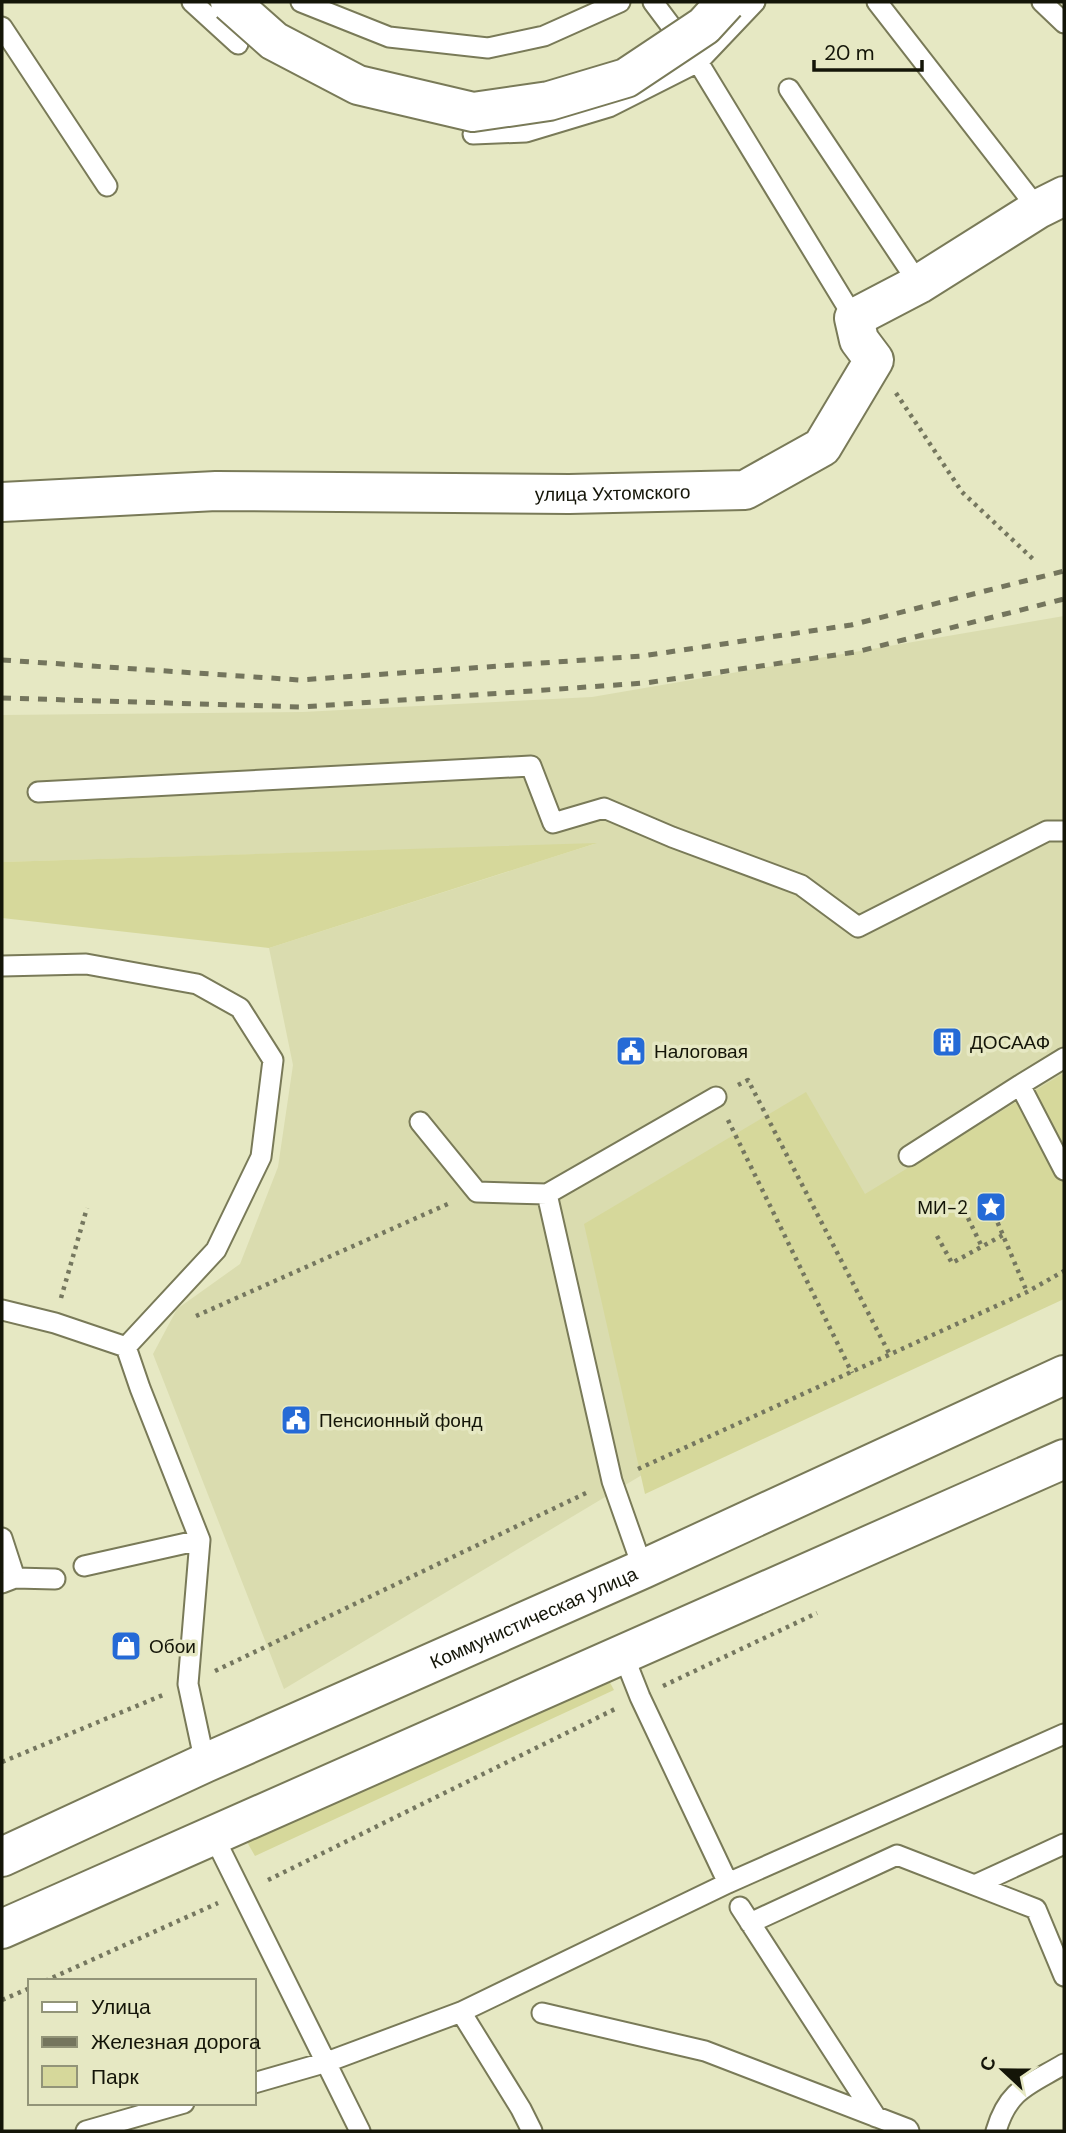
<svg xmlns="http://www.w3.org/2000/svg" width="1066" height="2133" viewBox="0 0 1066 2133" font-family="'DM Sans',sans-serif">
<rect width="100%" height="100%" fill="#e6e8c3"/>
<path fill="#dadcaf" d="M1064 616V1257L759 1405 284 1689 153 1354 177 1309 240 1264 278 1167 293 1065 269 948 594 844 2 862V715L303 712 592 697Z"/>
<path fill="#d6d89b" d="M597 843 269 948 2 918V862Z
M1064 1073V1299L645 1494 584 1224 806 1092 865 1194Z
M595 1655 614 1690 255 1856 231 1814Z"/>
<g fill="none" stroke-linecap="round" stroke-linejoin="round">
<g stroke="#797a58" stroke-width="23">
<path id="service" d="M192 2 238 44
M301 2 389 37 488 48 544 36 620 2
M653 2 698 62 854 318
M877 2 1038 209
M1042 2 1064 23
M2 27 107 186
M789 89 919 284
M473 134 526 132 609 107 698 62 755 2
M38 792 531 766 553 823 604 808 672 837 801 885 858 927 1047 831H1064
M2 966 86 964 197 984 240 1008 273 1060 261 1157 216 1250 126 1347
M1020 1085 1064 1058
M420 1122 477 1192 547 1194
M909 1156 1020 1085 1064 1170
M2 1310 55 1323 126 1347 140 1388 200 1540
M2 1538 15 1578
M84 1566 200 1540 188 1684 205 1763
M643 1569 612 1481 547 1194 716 1097
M2 1583 15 1578 55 1579
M623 1654 640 1697 728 1883
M213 1835 360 2131
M975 1885 1064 1844
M740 1907 876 2117
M750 1923 897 1855 1036 1909 1064 1976
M461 2012 521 2109 532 2131
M542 2013 705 2051 908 2129 909 2131
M254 2083 327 2062 461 2012 728 1883 1064 1734
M86 2131 184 2103
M996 2131C1008 2089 1029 2085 1064 2064"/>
</g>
<g stroke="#797a58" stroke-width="42">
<g id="minor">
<path id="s1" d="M2 502 216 491 569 494 745 490 822 447 874 360 859 340 854 318 919 284 1038 209 1064 196"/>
</g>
</g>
<g stroke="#797a58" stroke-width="42">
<g id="primary">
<path id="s2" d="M2 1857 205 1763 643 1569 1064 1375"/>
<path d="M2 1929 1064 1459"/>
</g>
</g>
<path stroke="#75775f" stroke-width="4.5" stroke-dasharray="3.5 5" stroke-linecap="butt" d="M896 393 962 492 1035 561
M738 1085 748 1080 890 1355
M728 1120 852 1373
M991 1207 1027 1292
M968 1218 982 1247
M937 1236 952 1263 1003 1235
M61 1298 87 1208
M196 1316 450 1203
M638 1469 1027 1292 1064 1271
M215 1671 586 1493
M663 1686 817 1613
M2 1762 163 1695
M268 1880 615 1709
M45 1981 218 1903
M2 2000 30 1988"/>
<use href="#service" stroke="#fff" stroke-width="19"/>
<use href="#minor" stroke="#fff" stroke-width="38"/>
<use href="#primary" stroke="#fff" stroke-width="38"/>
<path stroke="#74755d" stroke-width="5" stroke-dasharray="9 9" stroke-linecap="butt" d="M2 660 300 680 642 656 851 625 1064 571
M2 698 302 707 645 683 856 652 1064 599"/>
<g stroke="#797a58" stroke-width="42" stroke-linecap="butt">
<path id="primary-bridge" d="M230 2 274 41 358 85 473 112 549 101 626 78 704 26 726 2"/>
</g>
<use href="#primary-bridge" stroke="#fff" stroke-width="38"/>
</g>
<defs>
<g id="building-square" transform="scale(1.575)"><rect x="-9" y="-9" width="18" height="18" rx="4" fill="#256ad6" stroke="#e6e8c3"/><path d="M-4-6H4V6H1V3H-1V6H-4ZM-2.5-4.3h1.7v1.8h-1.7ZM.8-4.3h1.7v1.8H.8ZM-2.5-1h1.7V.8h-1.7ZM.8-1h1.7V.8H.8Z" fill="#fff"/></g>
<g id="civic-square" transform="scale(1.575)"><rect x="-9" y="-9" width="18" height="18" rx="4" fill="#256ad6" stroke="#e6e8c3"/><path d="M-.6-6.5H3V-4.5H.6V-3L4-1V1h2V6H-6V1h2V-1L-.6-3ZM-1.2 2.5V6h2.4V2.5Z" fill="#fff"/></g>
<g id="sight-square" transform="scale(1.575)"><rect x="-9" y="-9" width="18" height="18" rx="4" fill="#256ad6" stroke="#e6e8c3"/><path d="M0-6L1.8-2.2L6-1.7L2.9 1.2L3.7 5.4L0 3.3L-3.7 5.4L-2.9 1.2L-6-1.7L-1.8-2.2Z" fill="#fff"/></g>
<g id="shop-square" transform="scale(1.575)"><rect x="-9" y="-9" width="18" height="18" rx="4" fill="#256ad6" stroke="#e6e8c3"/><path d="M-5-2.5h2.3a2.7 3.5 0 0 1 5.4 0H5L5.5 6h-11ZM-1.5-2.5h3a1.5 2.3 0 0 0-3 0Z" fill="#fff"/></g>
</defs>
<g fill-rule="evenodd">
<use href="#building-square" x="947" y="1042"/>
<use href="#civic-square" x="631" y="1051"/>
<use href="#sight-square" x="991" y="1207"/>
<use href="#civic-square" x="296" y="1420"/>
<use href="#shop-square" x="126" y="1646"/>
</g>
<g text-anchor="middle" stroke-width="7" stroke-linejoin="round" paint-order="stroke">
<g font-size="19" fill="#141508" stroke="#e6e8c3">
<text dy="7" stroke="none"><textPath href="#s1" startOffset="611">улица Ухтомского</textPath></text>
<text dy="7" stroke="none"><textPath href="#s2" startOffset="583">Коммунистическая улица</textPath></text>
</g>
<g font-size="19" fill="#141508" stroke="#e6e8c3" text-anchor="start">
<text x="970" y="1049">ДОСААФ</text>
<text x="654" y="1058">Налоговая</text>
<text x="968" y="1214" text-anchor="end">МИ-2</text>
<text x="319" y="1427">Пенсионный фонд</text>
<text x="149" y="1653">Обои</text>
</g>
</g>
<rect width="1066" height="2133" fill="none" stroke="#141508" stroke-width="7"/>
<rect x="28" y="1979" width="228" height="126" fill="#e6e8c3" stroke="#929478" stroke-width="2"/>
<rect x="42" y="2002" width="35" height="10" fill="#ffffff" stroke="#929478" stroke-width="2"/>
<text x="91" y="2014" font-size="21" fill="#141508">Улица</text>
<rect x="42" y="2037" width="35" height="10" fill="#74755d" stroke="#929478" stroke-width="2"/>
<text x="91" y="2049" font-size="21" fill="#141508">Железная дорога</text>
<rect x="42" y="2066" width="35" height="21" fill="#d6d89b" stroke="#929478" stroke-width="2"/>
<text x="91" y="2084" font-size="21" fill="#141508">Парк</text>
<g transform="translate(1003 2070) rotate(292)" stroke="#e6e8c3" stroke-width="5" paint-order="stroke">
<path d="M0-5L12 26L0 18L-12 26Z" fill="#141508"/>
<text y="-10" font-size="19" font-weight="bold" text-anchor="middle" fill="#141508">С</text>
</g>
<path d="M814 60v10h108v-10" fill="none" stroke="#141508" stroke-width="3.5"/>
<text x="824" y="60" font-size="21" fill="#141508" stroke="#e6e8c3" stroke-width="5" paint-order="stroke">20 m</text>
</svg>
